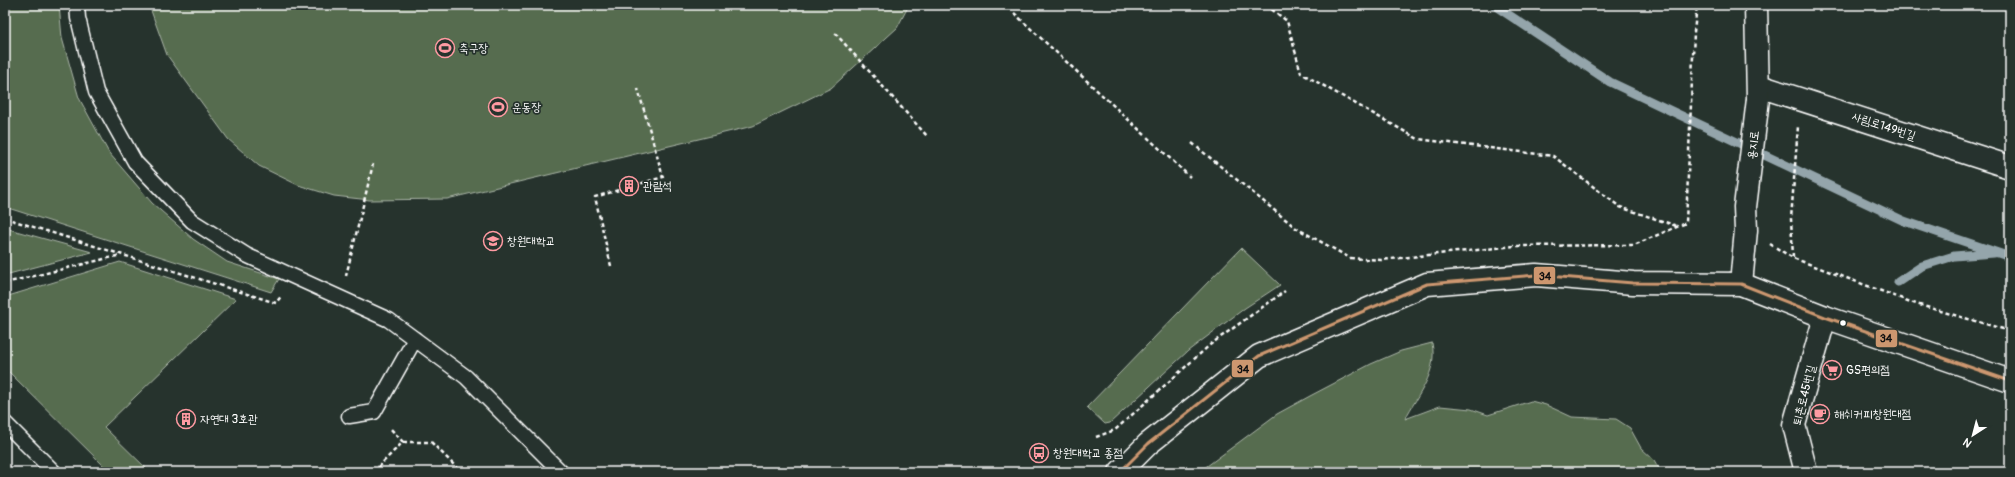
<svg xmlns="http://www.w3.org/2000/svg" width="2015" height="477" viewBox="0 0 2015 477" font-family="Pangolin,'Poor Story',sans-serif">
<rect width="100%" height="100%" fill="#26332d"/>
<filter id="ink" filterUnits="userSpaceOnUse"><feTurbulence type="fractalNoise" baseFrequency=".025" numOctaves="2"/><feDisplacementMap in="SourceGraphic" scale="8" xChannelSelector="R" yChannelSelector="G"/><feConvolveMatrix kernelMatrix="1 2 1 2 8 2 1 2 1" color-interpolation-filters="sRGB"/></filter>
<g filter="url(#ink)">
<path fill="#576c50" stroke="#abb6a8" d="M5 5H59L62 38 79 98 109 153 152 203 193 239 227 262 279 279 271 292 5 207Z
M149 5H909L897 28 831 88 753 126 447 199 370 200 334 196 298 185 259 166 228 139 167 55Z
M5 228 92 252 5 275Z
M1241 248 1280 285 1245 308 1188 351 1110 423 1105 424 1087 407Z
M120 262 236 299 104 427 150 472H110L5 368V297Z
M1432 343C1438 373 1418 394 1405 419L1440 406 1471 409 1488 415 1531 401 1546 405 1572 417 1616 419 1630 428 1641 448 1654 460 1661 472H1199L1277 414 1310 396 1371 364 1401 351Z"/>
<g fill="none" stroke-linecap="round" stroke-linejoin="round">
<path stroke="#94a5ab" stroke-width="9" d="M1494 5 1610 82 1904 221 2010 257
M1898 282 1922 266 1954 256 1994 253"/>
<g stroke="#fff" stroke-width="17">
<path id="service" d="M77 5 78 18 96 92 135 162 192 221 246 255 389 320 466 377 561 472
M349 416 374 412 415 339
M5 423 54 472"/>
</g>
<g stroke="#fff" stroke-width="25">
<path id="minor" d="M1759 86 2010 167
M1806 472 1794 425 1825 317"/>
</g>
<g stroke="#fff" stroke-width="25">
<path id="tertiary" d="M1120 472 1148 444 1259 356 1427 284 1536 275 1633 283 1741 284 1825 317 2010 381"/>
</g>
<g stroke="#fff" stroke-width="25">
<path id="secondary" d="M1741 284 1746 230 1745 207 1758 99 1756 5"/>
</g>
<path stroke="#fff" stroke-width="2.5" stroke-dasharray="4 3" stroke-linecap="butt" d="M1266 5 1287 21 1301 73 1418 139 1553 156 1620 207 1677 226
M1014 13 1190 177
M835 33 927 136
M1192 143 1296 228 1350 258 1381 260 1515 246 1634 245 1686 223 1694 32 1697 5
M5 218 276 303 282 295
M1770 244 1793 258 1916 304 2010 331
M1793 257 1791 219 1798 126
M611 266 595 197 663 177 638 89
M346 276 373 164
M5 283 121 255
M1096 437 1115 430 1211 344 1285 291
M403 442H431L461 472
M373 472 403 442 389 427"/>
<use href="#service" stroke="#26332d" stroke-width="14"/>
<use href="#minor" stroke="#26332d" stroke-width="22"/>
<use href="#tertiary" stroke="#26332d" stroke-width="22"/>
<use href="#secondary" stroke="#26332d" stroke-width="22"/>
<g stroke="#26332d" stroke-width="6">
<path id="bus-1" d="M1120 472 1148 444 1259 356 1427 284 1536 275 1633 283 1741 284 1825 317 2010 381"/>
</g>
<use href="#bus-1" stroke="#cd976f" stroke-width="3"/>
</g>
</g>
<defs>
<g id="stadium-ring" transform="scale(1)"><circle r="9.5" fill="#26332d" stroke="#ff9aa2" stroke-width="1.5"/><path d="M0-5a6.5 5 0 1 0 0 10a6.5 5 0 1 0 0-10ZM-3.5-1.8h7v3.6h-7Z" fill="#ff9aa2"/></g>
<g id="building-ring" transform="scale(1)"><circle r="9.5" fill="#26332d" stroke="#ff9aa2" stroke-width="1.5"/><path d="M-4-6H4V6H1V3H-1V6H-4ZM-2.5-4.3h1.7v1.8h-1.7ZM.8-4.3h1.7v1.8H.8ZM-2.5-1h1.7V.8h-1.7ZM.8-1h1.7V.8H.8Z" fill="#ff9aa2"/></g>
<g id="university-ring" transform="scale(1)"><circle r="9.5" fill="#26332d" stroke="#ff9aa2" stroke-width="1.5"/><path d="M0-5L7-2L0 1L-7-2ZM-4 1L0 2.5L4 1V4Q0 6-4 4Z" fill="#ff9aa2"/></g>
<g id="supermarket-ring" transform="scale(1)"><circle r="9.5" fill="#26332d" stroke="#ff9aa2" stroke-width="1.5"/><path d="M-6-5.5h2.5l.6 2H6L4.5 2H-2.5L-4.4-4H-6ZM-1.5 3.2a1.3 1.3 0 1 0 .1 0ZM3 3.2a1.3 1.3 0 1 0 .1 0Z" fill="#ff9aa2"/></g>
<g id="cafe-ring" transform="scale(1)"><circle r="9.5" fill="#26332d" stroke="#ff9aa2" stroke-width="1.5"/><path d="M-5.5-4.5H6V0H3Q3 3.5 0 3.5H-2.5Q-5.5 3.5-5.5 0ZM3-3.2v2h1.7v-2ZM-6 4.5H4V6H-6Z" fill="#ff9aa2"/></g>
<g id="bus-ring" transform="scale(1)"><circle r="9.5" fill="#26332d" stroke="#ff9aa2" stroke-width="1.5"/><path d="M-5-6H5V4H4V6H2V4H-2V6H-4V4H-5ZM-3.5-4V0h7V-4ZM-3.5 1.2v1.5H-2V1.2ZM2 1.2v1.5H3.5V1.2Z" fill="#ff9aa2"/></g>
</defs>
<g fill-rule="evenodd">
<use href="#stadium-ring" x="445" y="48"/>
<use href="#stadium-ring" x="498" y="107"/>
<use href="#building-ring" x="629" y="186"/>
<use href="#university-ring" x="493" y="241"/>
<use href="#supermarket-ring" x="1832" y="370"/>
<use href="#cafe-ring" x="1820" y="414"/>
<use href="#building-ring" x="186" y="419"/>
<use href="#bus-ring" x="1039" y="453"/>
</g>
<circle fill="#fff" stroke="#26332d" stroke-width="1.5" cx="1843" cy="323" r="3.5"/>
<g text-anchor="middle" stroke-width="3.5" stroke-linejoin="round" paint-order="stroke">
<g font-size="12" fill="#fff" stroke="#26332d" text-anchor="start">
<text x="459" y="52">축구장</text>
<text x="512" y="111">운동장</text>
<text x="643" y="190">관람석</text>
<text x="507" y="245">창원대학교</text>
<text x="1846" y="374">GS편의점</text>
<text x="1834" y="418">해쉬커피창원대점</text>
<text x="200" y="423">자연대 3호관</text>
<text x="1053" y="457">창원대학교 종점</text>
</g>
<g font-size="12" fill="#fff" stroke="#26332d">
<text transform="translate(1884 126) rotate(18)" y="4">사림로149번길</text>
<text transform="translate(1753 145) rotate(-83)" y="4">용지로</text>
<text transform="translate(1804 395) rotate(-76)" y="4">퇴촌로45번길</text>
</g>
</g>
<g stroke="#26332d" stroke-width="1.5">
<rect x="1533" y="266" width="23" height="19" rx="4" fill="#cd976f"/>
<rect x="1875" y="329" width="23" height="19" rx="4" fill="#cd976f"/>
<rect x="1231" y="359" width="23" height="19" rx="4" fill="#cd976f"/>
</g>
<g font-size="11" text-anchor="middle" font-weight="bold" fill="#111">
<text x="1545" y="280">34</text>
<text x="1886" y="342">34</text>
<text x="1243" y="373">34</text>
</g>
<rect width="2015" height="477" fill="none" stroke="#26332d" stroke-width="20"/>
<rect x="10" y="10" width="1995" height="457" fill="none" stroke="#fff" stroke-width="1.5" filter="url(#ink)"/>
<g transform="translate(1973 435) rotate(216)" stroke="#26332d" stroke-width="3" paint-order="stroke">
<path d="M0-3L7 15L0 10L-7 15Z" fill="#ffffff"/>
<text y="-6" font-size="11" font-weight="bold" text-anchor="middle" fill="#ffffff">N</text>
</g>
</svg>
